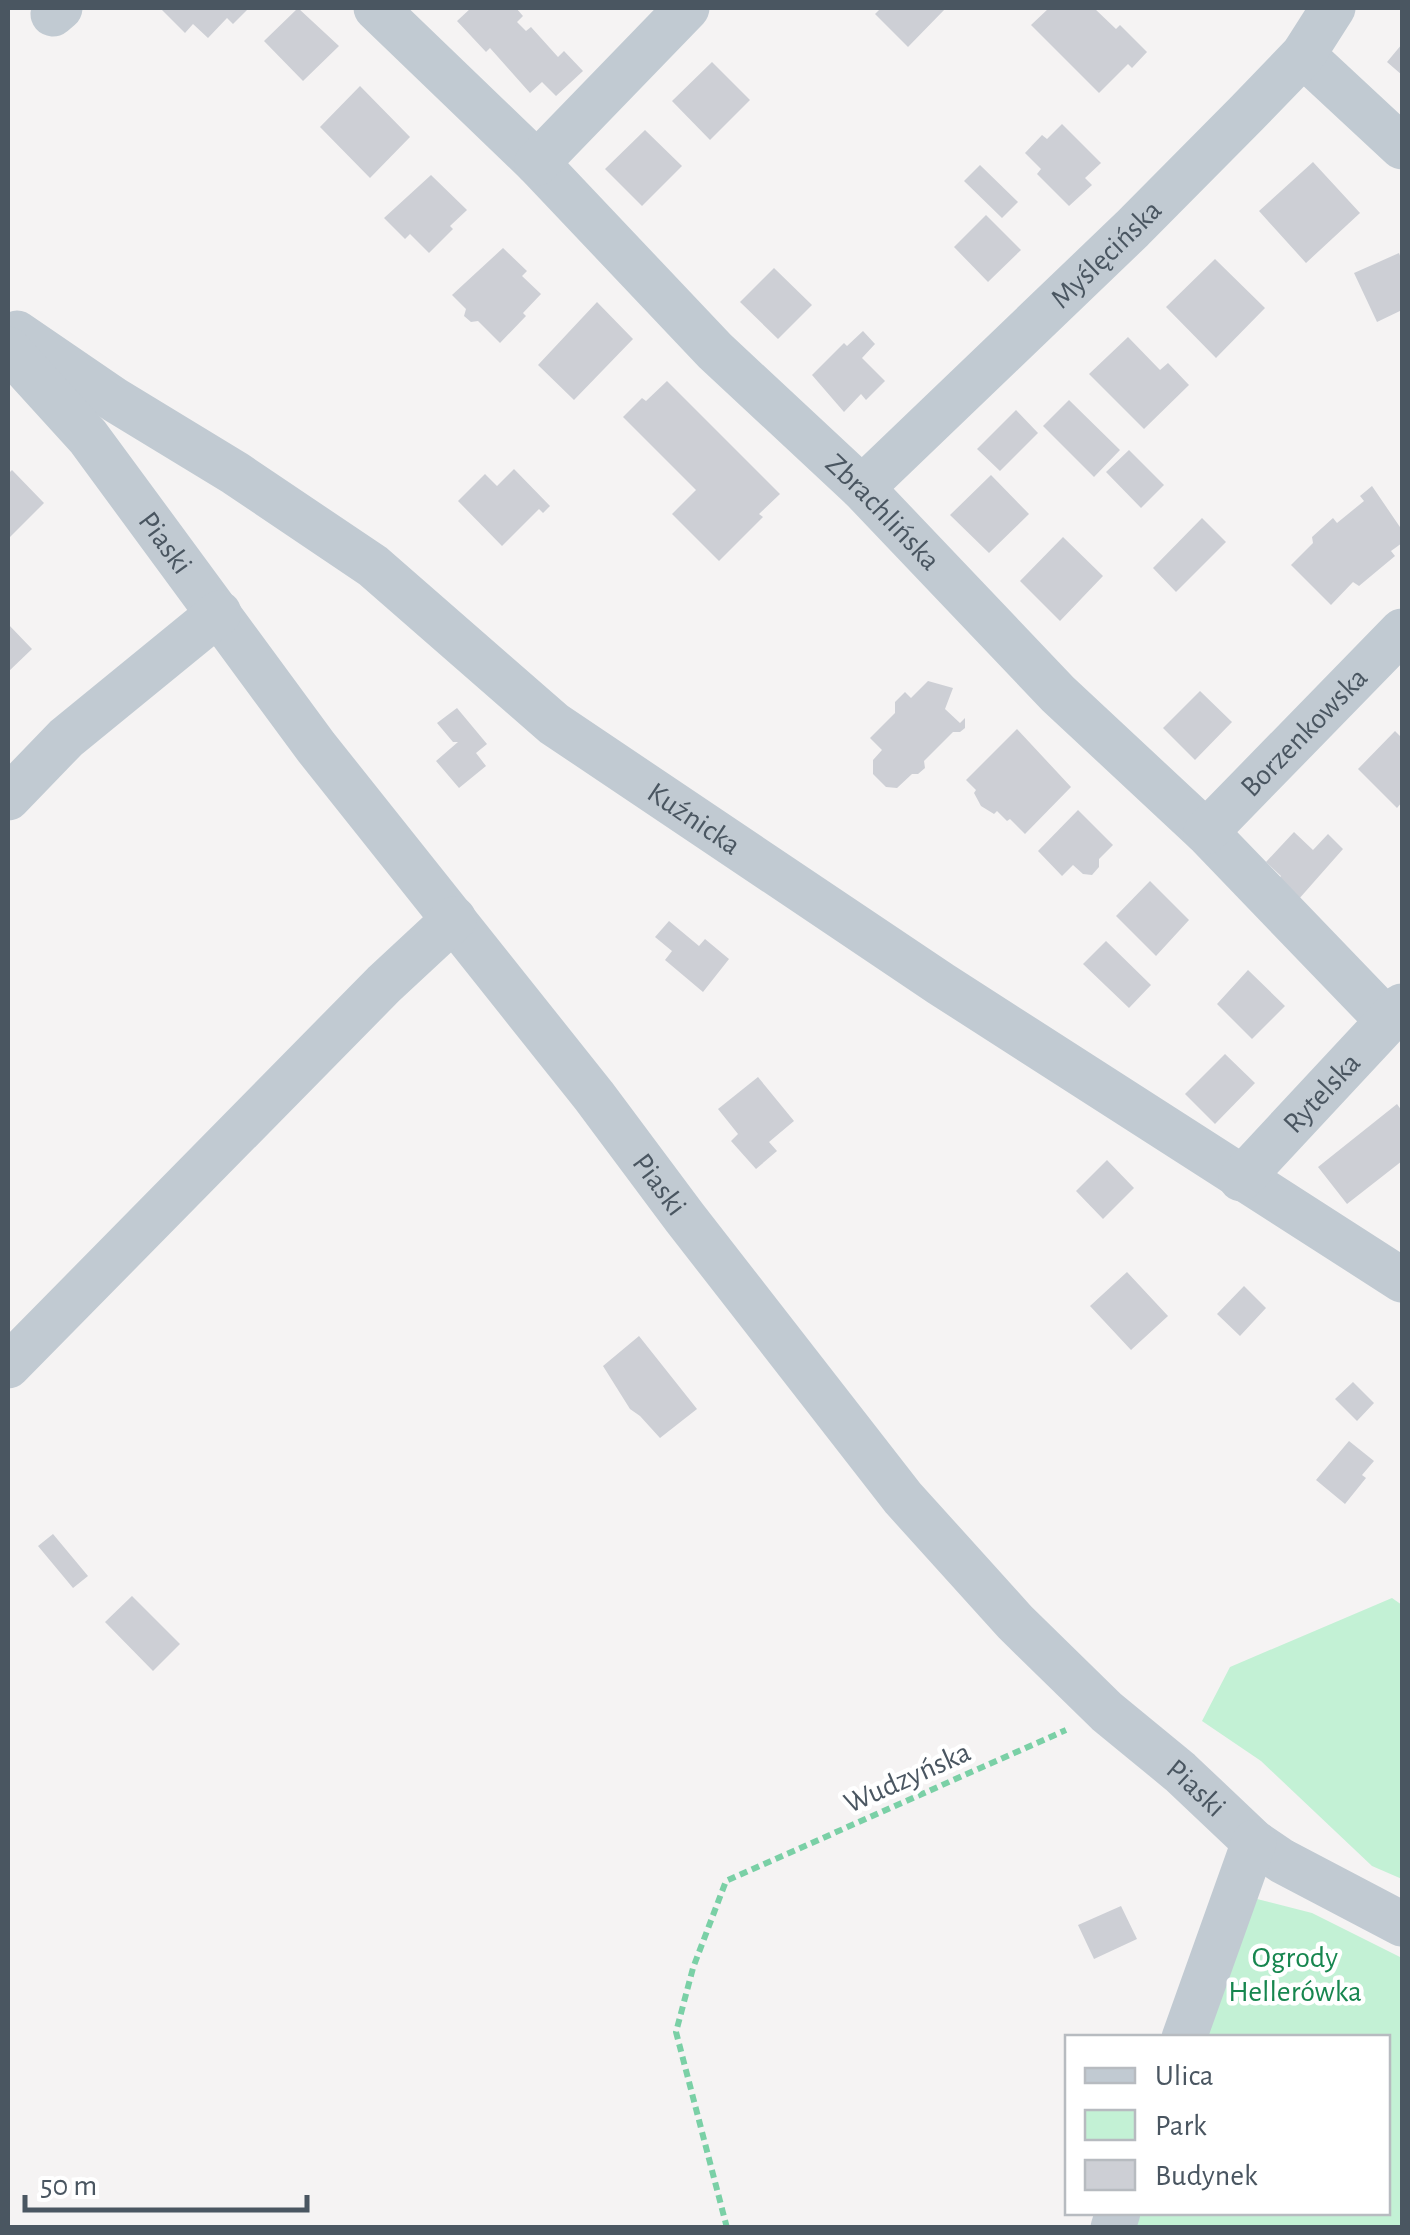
<svg xmlns="http://www.w3.org/2000/svg" width="1410" height="2235" viewBox="0 0 1410 2235" font-family="'Alegreya Sans',sans-serif">
<rect width="100%" height="100%" fill="#f5f3f3"/>
<path fill="#c3f1d5" d="M1392 1598 1402 1605V1879L1372 1866 1261 1761 1202 1721 1230 1667Z
M1257 1899 1312 1913 1402 1958V2227L1133 2228 1139 2213 1388 2212V2038L1205 2037Z"/>
<path fill="#cdcfd5" d="M160 8H249L233 24 227 18 208 38 193 24 185 33Z
M298 8 339 46 303 81 264 41Z
M471 8H516L523 16 517 22 526 31 531 27 558 57 564 51 583 71 556 96 542 82 530 93 490 48 486 52 457 21Z
M881 8H943L945 9 908 47 875 14Z
M1049 8H1094L1116 29 1120 25 1147 52 1132 68 1128 64 1099 93 1031 25Z
M1402 44V75L1387 62Z
M712 62 750 100 710 140 672 101Z
M360 86 410 137 370 178 320 127Z
M1062 124 1101 163 1085 178 1092 185 1069 206 1037 174 1041 169 1025 153 1042 135 1047 139Z
M645 130 682 166 642 206 605 169Z
M1313 162 1360 213 1306 263 1259 211Z
M980 165 1018 202 1002 218 964 181Z
M431 175 467 210 450 226 453 229 429 253 410 234 405 239 384 218Z
M986 215 1021 250 988 282 954 247Z
M503 248 527 271 522 276 541 294 523 313 526 316 500 343 478 321 471 322 464 316 466 309 452 295Z
M1399 253 1402 261V310L1377 322 1354 273Z
M1215 259 1265 308 1216 358 1166 307Z
M774 268 812 305 778 339 740 302Z
M597 302 633 339 574 400 538 365Z
M863 331 875 344 862 358 885 381 866 400 861 394 844 412 812 375 844 343 847 346Z
M1128 337 1160 370 1168 363 1189 385 1144 429 1089 374Z
M667 381 780 494 759 514 763 517 719 561 672 514 696 490 623 417 642 398 646 401Z
M1069 400 1120 450 1094 477 1043 426Z
M1016 410 1038 433 1000 471 977 449Z
M1129 450 1164 485 1141 508 1106 472Z
M514 469 550 506 543 513 539 509 502 546 458 501 485 474 497 486Z
M12 470 44 503 8 539V474Z
M991 475 1029 514 989 553 950 515Z
M1372 486 1402 530V543L1391 551 1395 556 1359 586 1353 582 1331 605 1291 565 1313 543 1312 537 1333 518 1337 523 1364 501 1360 496Z
M1202 518 1226 542 1176 592 1153 568Z
M1063 537 1103 576 1060 621 1020 581Z
M8 624 32 649 8 672Z
M928 681 953 688 945 709 960 723 965 718V728L960 732H953L924 761 925 768 918 774H912L897 788 886 787 873 774V760L882 750 870 738 895 713V702L905 692 911 698Z
M1200 691 1232 722 1195 760 1163 728Z
M457 708 487 744 476 753 486 766 459 788 436 761 458 742H453L437 723Z
M1017 729 1071 787 1025 834 1010 819 1007 821 997 811 994 814 981 806 974 793 976 790 966 780Z
M1395 731 1402 738V802L1397 808 1358 769Z
M1078 810 1113 845 1099 859V867L1092 875 1083 874 1073 865 1062 876 1038 851Z
M1294 832 1313 850 1328 834 1343 849 1298 900 1278 880 1281 876 1266 862Z
M1150 881 1189 920 1156 956 1116 916Z
M669 921 699 946 705 939 729 959 703 992 665 960 672 951 655 937Z
M1106 941 1151 985 1129 1008 1083 964Z
M1248 970 1285 1006 1252 1039 1217 1004Z
M1225 1054 1255 1083 1215 1124 1185 1094Z
M758 1077 794 1121 769 1142 777 1151 756 1169 731 1141 738 1134 718 1109Z
M1397 1104 1402 1111V1161L1347 1204 1318 1167Z
M1107 1160 1134 1188 1103 1219 1076 1191Z
M1127 1272 1168 1316 1131 1350 1090 1306Z
M1244 1286 1266 1308 1240 1336 1217 1314Z
M639 1336 697 1409 660 1438 640 1416 630 1409 603 1366Z
M1353 1382 1374 1403 1357 1421 1335 1399Z
M1349 1441 1374 1461 1362 1475 1366 1478 1345 1504 1316 1480Z
M53 1534 88 1576 73 1588 38 1546Z
M132 1596 180 1644 153 1671 105 1622Z
M1121 1906 1137 1939 1094 1959 1078 1925Z"/>
<g fill="none" stroke-linecap="round" stroke-linejoin="round">
<path stroke="#7ad0a6" stroke-width="6" stroke-dasharray="8 5" stroke-linecap="butt" d="M727 2228 676 2032 693 1968 726 1881 1066 1730"/>
<g stroke="#c1cad2" stroke-width="45">
<path id="s1" d="M376 8 537 163 715 351 862 488 1058 694 1206 832 1388 1021"/>
<path d="M53 14 60 8"/>
<path d="M1303 55 1402 147"/>
<path d="M537 163 687 8"/>
<path id="s2" d="M17 333 115 400 235 473 373 566 554 724 941 984 1402 1280"/>
<path id="s3" d="M8 349 88 437 316 747 594 1096 685 1218 903 1498 1015 1622 1107 1712 1180 1772 1254 1842 1282 1861 1402 1924"/>
<path id="s4" d="M862 488 1132 229 1247 113 1303 55 1333 8"/>
<path d="M8 798 66 738 219 613"/>
<path id="s5" d="M1206 832 1402 631"/>
<path id="s6" d="M1241 1179 1402 1006"/>
<path d="M8 1366 384 984 454 919"/>
<path d="M1184 2038 1254 1842"/>
<path d="M1113 2228 1118 2212"/>
</g>
</g>
<g text-anchor="middle" stroke-width="9" stroke-linejoin="round" paint-order="stroke">
<g font-size="30" fill="#4a5661" stroke="#fff">
<text dy="10" stroke="none"><textPath href="#s4" startOffset="338">Myślęcińska</textPath></text>
<text dy="10" stroke="none"><textPath href="#s1" startOffset="715">Zbrachlińska</textPath></text>
<text dy="10" stroke="none"><textPath href="#s3" startOffset="250">Piaski</textPath></text>
<text dy="10" stroke="none"><textPath href="#s5" startOffset="140">Borzenkowska</textPath></text>
<text dy="10" stroke="none"><textPath href="#s2" startOffset="835">Kuźnicka</textPath></text>
<text dy="10" stroke="none"><textPath href="#s6" startOffset="118">Rytelska</textPath></text>
<text dy="10" stroke="none"><textPath href="#s3" startOffset="1060">Piaski</textPath></text>
<text transform="translate(907 1777) rotate(-24)" y="10">Wudzyńska</text>
<text dy="10" stroke="none"><textPath href="#s3" startOffset="1870">Piaski</textPath></text>
</g>
<g font-size="30" fill="#17864f" stroke="#fff">
<text x="1295" y="1967">Ogrody<tspan x="1295" dy="34">Hellerówka</tspan></text>
</g>
</g>
<rect width="1410" height="2235" fill="none" stroke="#4a5661" stroke-width="20"/>
<rect x="1065" y="2035" width="325" height="180" fill="#ffffff" stroke="#b7bbc0" stroke-width="2.5"/>
<rect x="1085" y="2068" width="50" height="15" fill="#c1cad2" stroke="#b7bbc0" stroke-width="2.5"/>
<text x="1155" y="2085" font-size="30" fill="#4a5661">Ulica</text>
<rect x="1085" y="2110" width="50" height="30" fill="#c3f1d5" stroke="#b7bbc0" stroke-width="2.5"/>
<text x="1155" y="2135" font-size="30" fill="#4a5661">Park</text>
<rect x="1085" y="2160" width="50" height="30" fill="#cdcfd5" stroke="#b7bbc0" stroke-width="2.5"/>
<text x="1155" y="2185" font-size="30" fill="#4a5661">Budynek</text>
<path d="M25 2195v15h282v-15" fill="none" stroke="#4a5661" stroke-width="5"/>
<text x="40" y="2195" font-size="30" fill="#4a5661" stroke="#ffffff" stroke-width="8" paint-order="stroke">50 m</text>
</svg>
